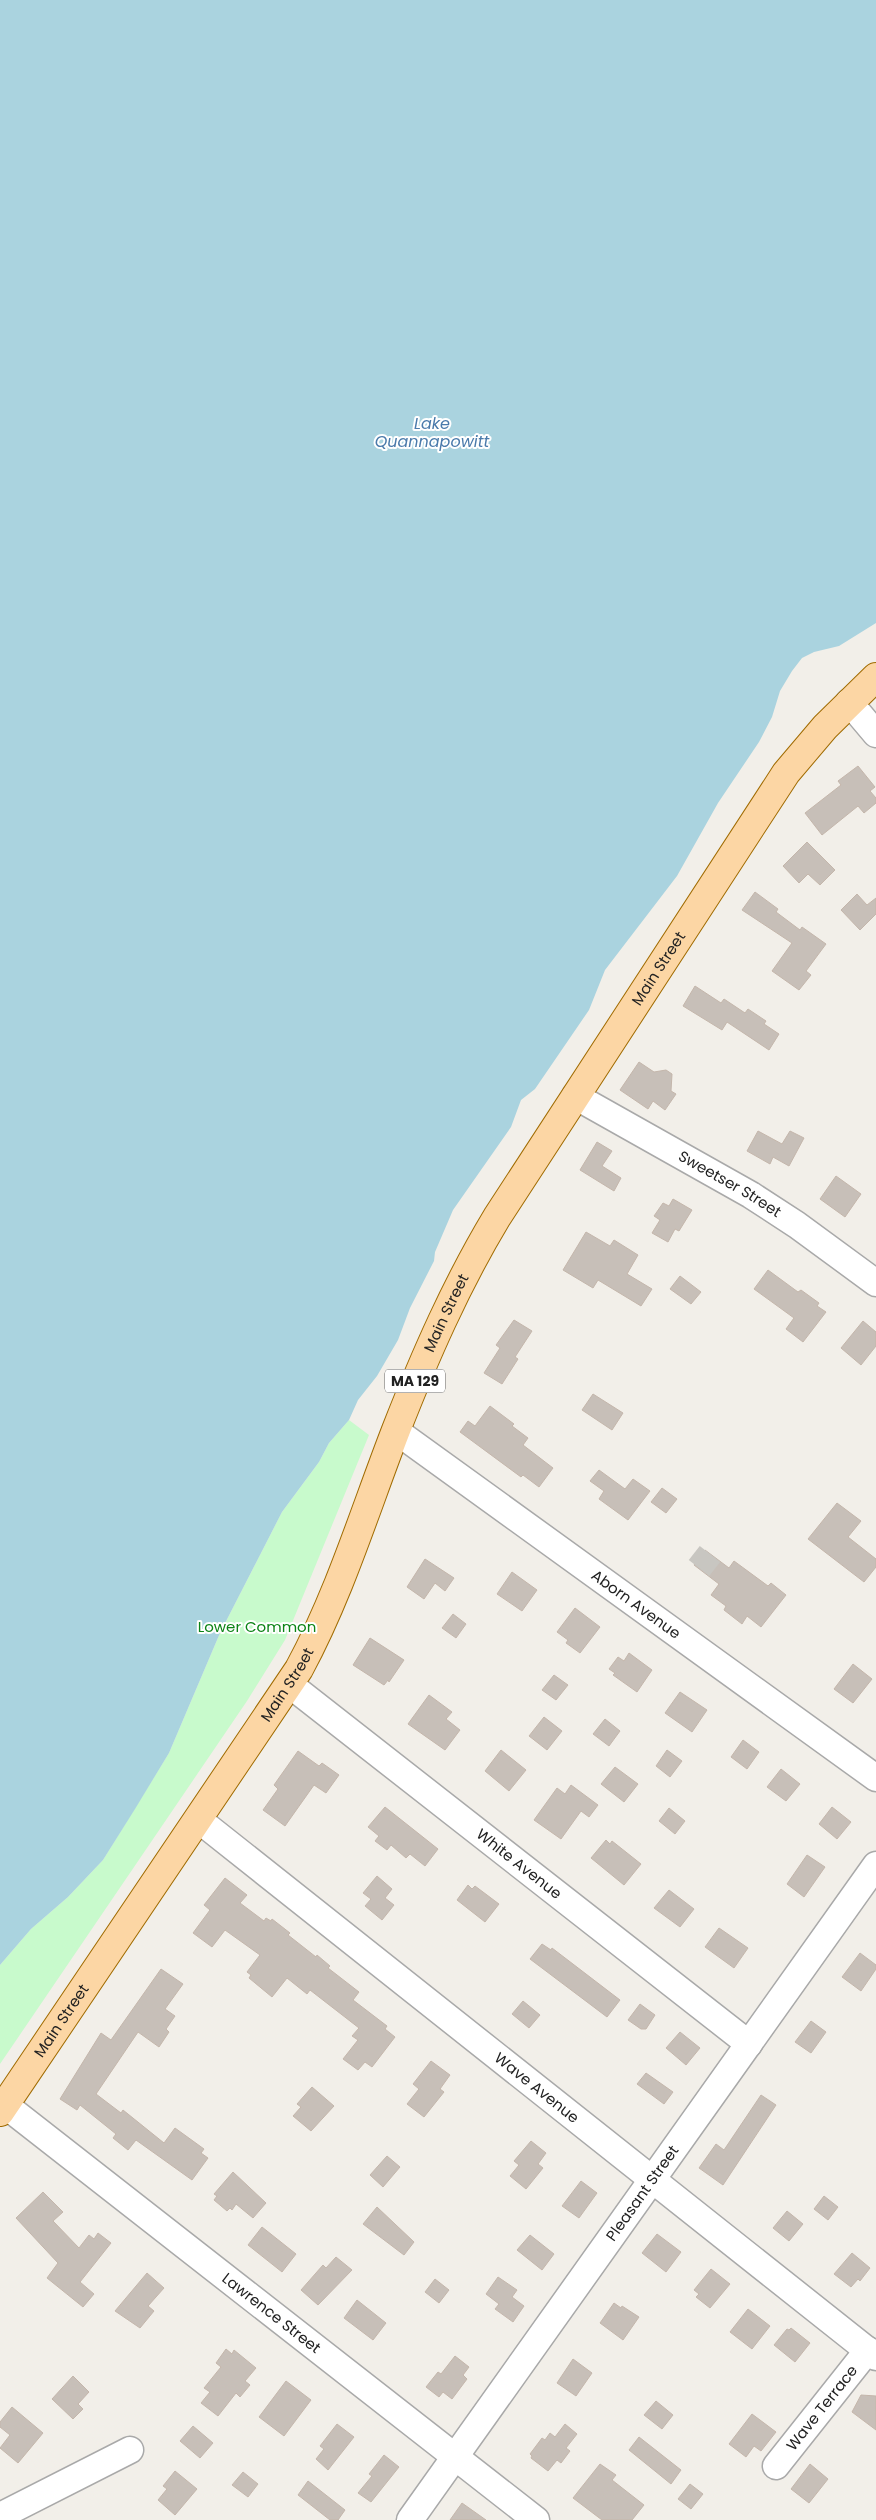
<svg xmlns="http://www.w3.org/2000/svg" width="876" height="2520" viewBox="0 0 876 2520" font-family="Poppins,sans-serif">
<rect width="100%" height="100%" fill="#f2efe9"/>
<path fill="#c8facc" d="M349 1420 369 1435 285 1640 247 1701 0 2064V1965L31 1929 68 1897 103 1860 169 1753 220 1633 282 1512 319 1462 329 1443Z"/>
<path fill="#aad3df" d="M0 0H876V623L839 646 814 652 802 658 792 671 780 691 772 717 759 742 718 803 677 876 605 970 589 1010 535 1089 521 1100 511 1127 453 1210 435 1252 434 1261 410 1308 398 1340 377 1376 358 1400 349 1420 329 1443 319 1462 282 1512 220 1633 169 1753 135 1809 103 1860 68 1897 31 1929 0 1965Z"/>
<path fill="#c7bfb8" stroke="#c4b6ab" d="M858 766 875 787 870 791 876 798V803L864 813 858 806 822 835 805 813 841 785 838 781Z
M807 842 835 870 820 885 808 874 799 883 783 866Z
M755 892 778 909 776 912 800 930 802 927 826 944 806 971 811 975 799 990 772 971 792 943 742 910Z
M857 894 867 905 876 898V914L860 930 841 910Z
M695 986 721 1003 724 999 745 1013 748 1009 766 1021 764 1024 779 1034 769 1050 727 1022 722 1030 683 1006Z
M639 1062 654 1072 666 1070 672 1074 671 1091 676 1094 665 1110 653 1101 648 1109 620 1090Z
M758 1131 782 1144 790 1131 804 1138 789 1166 773 1157 770 1164 747 1151Z
M597 1142 612 1151 602 1166 621 1178 614 1191 580 1170Z
M836 1176 861 1194 845 1217 820 1199Z
M673 1199 692 1210 679 1231 675 1229 668 1242 652 1233 660 1220 654 1216 663 1203 669 1206Z
M586 1232 610 1246 614 1240 638 1255 627 1274 652 1289 641 1306 598 1280 593 1288 563 1270Z
M768 1270 798 1292 801 1290 819 1303 817 1306 826 1312 803 1342 786 1329 794 1318 754 1289Z
M680 1276 701 1292 691 1304 670 1289Z
M514 1320 532 1331 515 1357 518 1359 502 1384 484 1373 500 1348 496 1345Z
M863 1321 876 1332V1346L861 1365 841 1348Z
M593 1394 623 1413 612 1430 582 1410Z
M490 1406 514 1424 512 1426 528 1438 523 1445 553 1468 539 1487 523 1475 521 1477 460 1432 468 1421 475 1426Z
M599 1470 625 1489 633 1479 650 1491 628 1520 599 1499 604 1491 590 1481Z
M662 1488 677 1499 666 1513 651 1502Z
M837 1503 861 1521 848 1537 876 1559V1567L864 1582 808 1539Z
M705 1550 729 1568 734 1561 768 1586 771 1583 786 1595 761 1627 747 1616 742 1624 724 1610 726 1606 711 1595 719 1584 694 1565Z
M425 1559 454 1578 445 1591 435 1583 424 1599 407 1587Z
M512 1572 537 1590 522 1611 497 1594Z
M575 1608 600 1627 580 1653 566 1643 568 1640 557 1632Z
M453 1614 466 1624 456 1638 442 1628Z
M370 1638 404 1660 389 1682 388 1680 384 1685 353 1665Z
M629 1653 652 1670 637 1692 613 1675 615 1673 609 1669 618 1657 624 1661Z
M853 1664 872 1679 853 1703 834 1689Z
M554 1675 568 1685 556 1700 542 1690Z
M680 1692 707 1710 692 1732 665 1713Z
M429 1695 452 1712 446 1719 460 1730 445 1750 408 1724Z
M544 1717 562 1731 547 1750 529 1736Z
M605 1719 620 1731 609 1746 593 1734Z
M743 1740 759 1752 747 1769 731 1757Z
M501 1750 526 1770 509 1791 485 1771Z
M667 1750 682 1761 670 1777 656 1766Z
M298 1751 319 1766 322 1763 339 1775 326 1793 314 1785 285 1826 263 1810 278 1789 274 1785Z
M615 1767 638 1784 624 1802 601 1784Z
M781 1769 800 1784 786 1801 767 1787Z
M571 1785 598 1805 589 1817 581 1811 561 1839 534 1820 557 1788 565 1794Z
M385 1807 438 1849 425 1866 410 1854 406 1858 391 1845 387 1850 375 1841 379 1836 368 1827Z
M832 1807 851 1822 837 1839 819 1824Z
M669 1808 685 1821 675 1834 659 1821Z
M606 1840 610 1844 612 1841 641 1864 624 1885 591 1858Z
M807 1855 825 1867 804 1897 787 1884Z
M377 1876 392 1889 385 1898 394 1905 382 1920 365 1906 371 1899 363 1893Z
M225 1878 247 1895 240 1903 264 1921 266 1918 271 1921 272 1919 290 1933 288 1935 316 1957 317 1955 330 1966 328 1968 359 1992 353 2000 387 2026 385 2029 395 2037 372 2067 365 2062 358 2070 343 2059 358 2040 352 2036 359 2028 310 1990 307 1994 287 1978 272 1997 249 1978 251 1975 247 1972 260 1955 225 1930 212 1947 193 1933 210 1910 204 1905Z
M468 1885 472 1889 475 1886 499 1904 485 1922 457 1900Z
M669 1890 694 1909 680 1927 654 1908Z
M719 1928 748 1948 734 1968 705 1947Z
M542 1944 551 1950 552 1948 620 2000 607 2017 530 1959Z
M860 1953 876 1965V1969L861 1991 842 1977Z
M161 1969 183 1984 165 2009 175 2016 166 2029 169 2032 159 2047 138 2032 96 2094 121 2113 123 2110 164 2143 175 2128 204 2149 201 2153 208 2158 192 2180 136 2140 128 2150 113 2138 116 2134 80 2105 77 2110 60 2099 101 2033 111 2040Z
M523 2001 540 2015 529 2028 512 2014Z
M640 2004 655 2015 646 2029H641L628 2020Z
M811 2021 826 2032 811 2053 795 2042Z
M680 2032 700 2048 686 2065 666 2048Z
M431 2061 450 2075 440 2089 444 2092 424 2117 407 2104 419 2089 413 2084Z
M646 2073 673 2092 664 2104 637 2084Z
M312 2087 334 2106 311 2131 293 2116 301 2107 297 2104Z
M761 2095 776 2105 723 2185 699 2168 716 2144 724 2150Z
M531 2141 546 2153 538 2164 543 2168 526 2189 510 2176 519 2165 514 2161Z
M387 2156 400 2167 383 2187 370 2175Z
M233 2172 266 2203 253 2218 236 2204 232 2210 230 2208 227 2211 214 2200 217 2196 214 2194Z
M581 2181 597 2193 579 2218 562 2206Z
M43 2192 63 2212 53 2221 79 2248 89 2235 94 2239 98 2233 111 2243 80 2282 94 2294 83 2307 47 2278 58 2263 16 2218Z
M824 2196 838 2207 828 2220 814 2209Z
M377 2207 414 2242 404 2255 363 2224Z
M787 2211 803 2224 789 2241 773 2228Z
M262 2227 296 2254 282 2272 248 2245Z
M657 2234 681 2252 666 2272 642 2253Z
M530 2235 554 2254 542 2270 517 2250Z
M852 2253 870 2268 860 2281 858 2279 851 2287 834 2274Z
M336 2257 352 2270 318 2305 301 2290 323 2265 326 2268Z
M711 2269 730 2284 710 2308 696 2297 699 2294 694 2290Z
M147 2273 164 2288 148 2306 154 2311 140 2328 115 2311Z
M498 2277 517 2290 512 2297 524 2306 513 2322 495 2309 499 2304 486 2294Z
M435 2279 449 2290 439 2303 425 2292Z
M357 2300 386 2323 373 2340 344 2318Z
M614 2303 621 2308 622 2306 639 2317 623 2340 600 2323Z
M748 2309 770 2326 752 2349 730 2332Z
M791 2328 810 2343 795 2362 774 2345 787 2329 789 2330Z
M226 2349 232 2354 234 2350 256 2368 245 2381 250 2385 240 2397 236 2393 218 2416 201 2403 210 2392 204 2388 221 2367 216 2363Z
M455 2356 469 2367 463 2375 467 2379 452 2399 443 2392 439 2397 426 2387 438 2372 441 2374Z
M573 2359 592 2373 576 2396 557 2383Z
M73 2376 89 2392 78 2404 83 2409 73 2419 52 2399Z
M286 2381 311 2400 284 2436 259 2417Z
M861 2395 876 2396V2430L852 2412Z
M656 2401 673 2415 662 2429 644 2415Z
M12 2407 43 2433 18 2463 0 2448 10 2435 0 2427V2422Z
M752 2414 776 2432 761 2451 754 2446 746 2457 729 2444Z
M337 2424 354 2437 328 2470 316 2459 324 2449 320 2446Z
M565 2424 577 2434 566 2448 570 2451 561 2463 557 2460 548 2471 531 2458 532 2456 530 2454 542 2438 545 2440 550 2433 555 2437Z
M193 2426 213 2443 200 2458 180 2441Z
M639 2437 681 2470 671 2484 629 2450Z
M384 2455 399 2467 371 2502 358 2493 372 2476 369 2474Z
M600 2464 616 2475 612 2480 644 2505 632 2520H602L573 2498Z
M810 2464 828 2479 809 2503 791 2489Z
M175 2471 197 2489 175 2515 158 2500 167 2489 163 2486Z
M243 2472 258 2484 248 2497 232 2485Z
M308 2481 345 2510 338 2520H330L298 2495Z
M690 2484 703 2494 691 2509 678 2499Z
M462 2503 486 2520H450Z"/>
<g fill="none" stroke-linecap="round" stroke-linejoin="round">
<path stroke="#c8c6c1" stroke-width="26" stroke-dasharray="26 13" stroke-linecap="butt" d="M699 1568 710 1554"/>
<g stroke="#a9a9a9" stroke-width="29">
<g id="minor">
<path d="M849 702 876 734"/>
<path id="s1" d="M575 1096 751 1195 797 1225 876 1283"/>
<path id="s2" d="M396 1431 876 1778"/>
<path id="s3" d="M289 1684 749 2044"/>
<path id="s4" d="M199 1820 876 2357"/>
<path id="s5" d="M5 2105 536 2520"/>
<path id="s6" d="M776 2466 868 2350"/>
<path d="M0 2516 130 2450"/>
<path id="s7" d="M410 2520 876 1865"/>
</g>
</g>
<g stroke="#a06b00" stroke-width="30">
<g id="major">
<path id="s8" d="M0 2112 299 1669C340 1593 365 1510 396 1430 425 1356 456 1285 497 1217L786 773 825 727 876 677"/>
</g>
</g>
<use href="#minor" stroke="#fff" stroke-width="26"/>
<use href="#major" stroke="#fcd6a4" stroke-width="28"/>
</g>
<g text-anchor="middle" stroke-width="4" stroke-linejoin="round" paint-order="stroke">
<rect fill="#fff" stroke="#646464" stroke-width="1" x="385" y="1369.5" width="60" height="23" rx="4"/>
<g font-size="14" font-weight="bold" fill="#222">
<text x="415" y="1386">MA 129</text>
</g>
<g font-size="15" fill="#222" stroke="#fff">
<text dy="5" stroke="none"><textPath href="#s8" startOffset="1325">Main Street</textPath></text>
<text dy="5" stroke="none"><textPath href="#s1" startOffset="178">Sweetser Street</textPath></text>
<text dy="5" stroke="none"><textPath href="#s8" startOffset="920">Main Street</textPath></text>
<text dy="5" stroke="none"><textPath href="#s2" startOffset="296">Aborn Avenue</textPath></text>
<text dy="5" stroke="none"><textPath href="#s8" startOffset="515">Main Street</textPath></text>
<text dy="5" stroke="none"><textPath href="#s3" startOffset="292">White Avenue</textPath></text>
<text dy="5" stroke="none"><textPath href="#s8" startOffset="110">Main Street</textPath></text>
<text dy="5" stroke="none"><textPath href="#s4" startOffset="431">Wave Avenue</textPath></text>
<text dy="5" stroke="none"><textPath href="#s7" startOffset="401">Pleasant Street</textPath></text>
<text dy="5" stroke="none"><textPath href="#s5" startOffset="338">Lawrence Street</textPath></text>
<text dy="5" stroke="none"><textPath href="#s6" startOffset="74">Wave Terrace</textPath></text>
</g>
<g font-size="15" fill="#0c8416" stroke="#fff">
<text x="257" y="1632">Lower Common</text>
</g>
<g font-size="16" font-style="italic" fill="#4a7aab" stroke="#fff">
<text x="432" y="429">Lake<tspan x="432" dy="18">Quannapowitt</tspan></text>
</g>
</g>
</svg>
